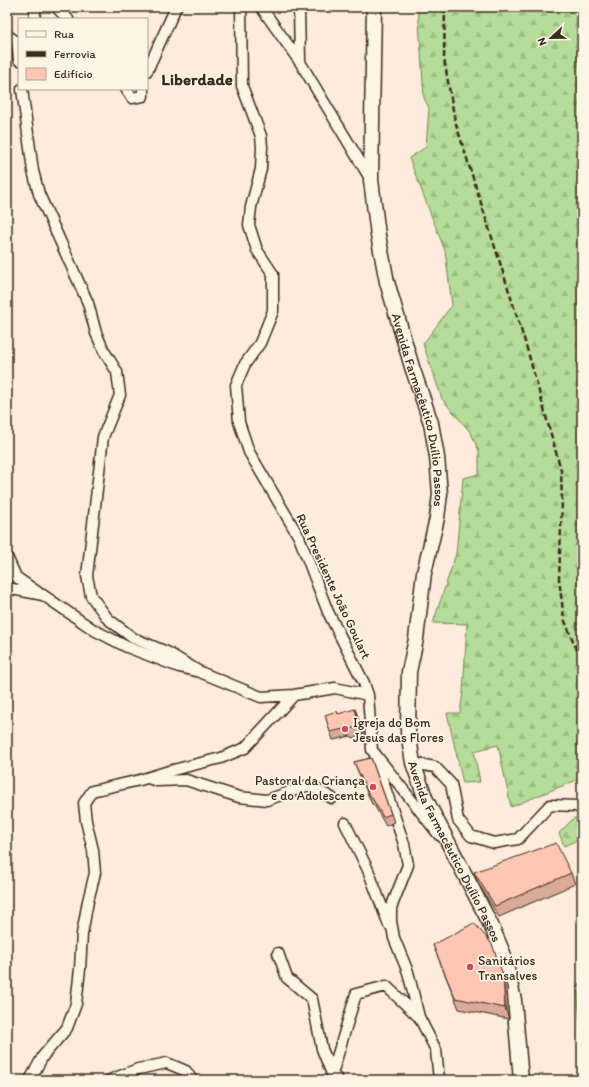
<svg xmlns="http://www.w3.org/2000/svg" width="589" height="1087" viewBox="0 0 589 1087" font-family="Itim,sans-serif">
<defs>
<pattern id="forest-firs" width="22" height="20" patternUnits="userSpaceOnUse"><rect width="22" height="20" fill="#b5dc98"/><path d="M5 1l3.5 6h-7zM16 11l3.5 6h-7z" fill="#9dbd83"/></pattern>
</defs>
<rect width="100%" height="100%" fill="#fdecdb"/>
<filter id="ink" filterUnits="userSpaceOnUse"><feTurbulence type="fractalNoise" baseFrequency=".025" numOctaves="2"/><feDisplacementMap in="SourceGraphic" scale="8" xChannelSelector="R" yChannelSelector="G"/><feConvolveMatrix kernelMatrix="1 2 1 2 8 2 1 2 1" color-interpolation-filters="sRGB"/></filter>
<g filter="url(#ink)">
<path fill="url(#forest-firs)" stroke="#78835b" d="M418 7H582V781L579 779 511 807 498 745 474 751 480 782 463 783 447 713H460L463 692 467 624 433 623 456 554 463 478 479 474V451L471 433 442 399 423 344 452 305 445 251 409 158 426 147 429 108 424 98Z
M574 818 582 819V838L564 846 559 833Z
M582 983V1053L577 984Z"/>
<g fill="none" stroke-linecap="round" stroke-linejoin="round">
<g stroke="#3b2a1e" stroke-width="13">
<path id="minor" d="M56 7 68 19
M241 7 242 86 261 136 262 147 261 169 251 207 249 225 257 250 273 274V311L260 343 245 364 236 385 239 422 249 452 299 537 328 612 364 683 368 695 372 750 439 835
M261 7 300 62 371 180
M299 7 300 62
M34 19 36 7
M7 35 17 42H19
M17 42 19 60
M147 71 176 7
M22 89 33 171 39 194 88 303 96 333 104 351 117 372 120 395 103 437 87 576 91 596 108 619 133 638 167 652 200 672
M126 89 132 98 143 96V89
M7 557 16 577 39 593
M7 588 43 595 94 630 127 647 179 667 200 672 261 697 294 695 335 688 368 695
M375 758 404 844 408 865 391 908V921L394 938 408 972 419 1017 436 1050 439 1080
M413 763 435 767 451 784 458 820 471 836 494 843 518 839 550 805 576 806 582 809
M148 778 157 781 186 780 239 797 267 800 309 785 332 798
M345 823 368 870 389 925
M278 953 287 978 312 999 322 1049 332 1074 338 1080
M332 1074 356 994 386 986 419 1017
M30 1080 43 1056 67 1028 76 1004 80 969 82 934 88 901 95 873 93 850 86 821 84 803 92 791 140 780 169 771 221 758 245 748 294 695
M110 1080 138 1069 167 1063 186 1071 192 1080"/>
</g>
<g stroke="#3b2a1e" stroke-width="17">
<g id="secondary">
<path id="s1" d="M374 7 371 180 378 235 387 282 412 367 431 423 437 457 440 494 437 518 424 573 416 639 409 672 408 732 413 763 426 800 491 925 503 953 514 1000 521 1080"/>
</g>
</g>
<use href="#minor" stroke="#fcf5e5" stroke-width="10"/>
<use href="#secondary" stroke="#fcf5e5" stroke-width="14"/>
<path stroke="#3b2a1e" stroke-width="2.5" stroke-dasharray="6 3" stroke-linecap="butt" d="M445 7 444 59 455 121 526 345 561 470 562 502 559 579 564 619 582 662"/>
</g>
<path fill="#dbab9a" stroke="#3b2a1e" d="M339 714 358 717 363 734 353 738 351 736 333 740 325 715Z
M371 758 394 822 386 826 374 805 372 804 354 762Z
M474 872 571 873 575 884 499 917 478 883Z
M433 945 507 986 509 1019 459 1009Z"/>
<path fill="#b28b7d" stroke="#3b2a1e" d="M355 709 358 717 363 734 360 726Z
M503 975 507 986 509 1019 505 1008Z"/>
<path fill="#ffc7b3" stroke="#3b2a1e" d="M355 709 360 726 350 729 348 728 330 732 325 715 337 711 338 714Z
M371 758 391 814 383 817 371 796 369 795 354 762Z
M556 843 571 873 495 906 474 872Z
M474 923 492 944 503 975 505 1008 455 998 433 945Z"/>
</g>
<g fill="#d1495b" stroke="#fcf5e5" stroke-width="1.5">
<circle cx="345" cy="729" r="4"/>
<circle cx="373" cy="787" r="4"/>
<circle cx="470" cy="967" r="4"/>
</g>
<g text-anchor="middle" stroke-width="3.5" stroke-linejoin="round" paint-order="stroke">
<g font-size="13" fill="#3b2a1e" stroke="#fcf5e5">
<text dy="5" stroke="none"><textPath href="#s1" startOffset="409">Avenida Farmacêutico Duílio Passos</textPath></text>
<text transform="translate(334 586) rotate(65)" y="5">Rua Presidente João Goulart</text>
<text dy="5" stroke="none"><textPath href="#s1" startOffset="866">Avenida Farmacêutico Duílio Passos</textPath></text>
</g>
<g font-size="13" fill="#3b2a1e" stroke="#fcf5e5" text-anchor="start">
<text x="353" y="727">Igreja do Bom<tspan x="353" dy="15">Jesus das Flores</tspan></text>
<text x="365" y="785" text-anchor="end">Pastoral da Criança<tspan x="365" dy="15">e do Adolescente</tspan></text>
<text x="478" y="965">Sanitários<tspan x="478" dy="15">Transalves</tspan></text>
</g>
<g font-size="17" font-weight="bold" fill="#3b2a1e" stroke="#fcf5e5">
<text x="197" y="85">Liberdade</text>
</g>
</g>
<rect width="589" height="1087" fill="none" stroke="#fcf5e5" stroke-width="24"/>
<rect x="12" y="12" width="565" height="1063" fill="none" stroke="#3b2a1e" stroke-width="1.5" filter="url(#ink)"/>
<rect x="18" y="18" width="130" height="72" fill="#fcf5e5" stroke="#afa495"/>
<rect x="26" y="31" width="20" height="6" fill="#fcf5e5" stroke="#afa495"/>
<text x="54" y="38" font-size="12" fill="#3b2a1e">Rua</text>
<rect x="26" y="51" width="20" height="6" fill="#3b2a1e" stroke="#afa495"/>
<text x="54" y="58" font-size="12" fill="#3b2a1e">Ferrovia</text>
<rect x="26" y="68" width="20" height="12" fill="#ffc7b3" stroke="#afa495"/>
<text x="54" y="78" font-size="12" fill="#3b2a1e">Edifício</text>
<g transform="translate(551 38) rotate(248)" stroke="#fcf5e5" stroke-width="3" paint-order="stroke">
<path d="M0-3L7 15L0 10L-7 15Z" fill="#3b2a1e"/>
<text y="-6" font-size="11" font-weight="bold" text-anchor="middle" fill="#3b2a1e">N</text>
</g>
</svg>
